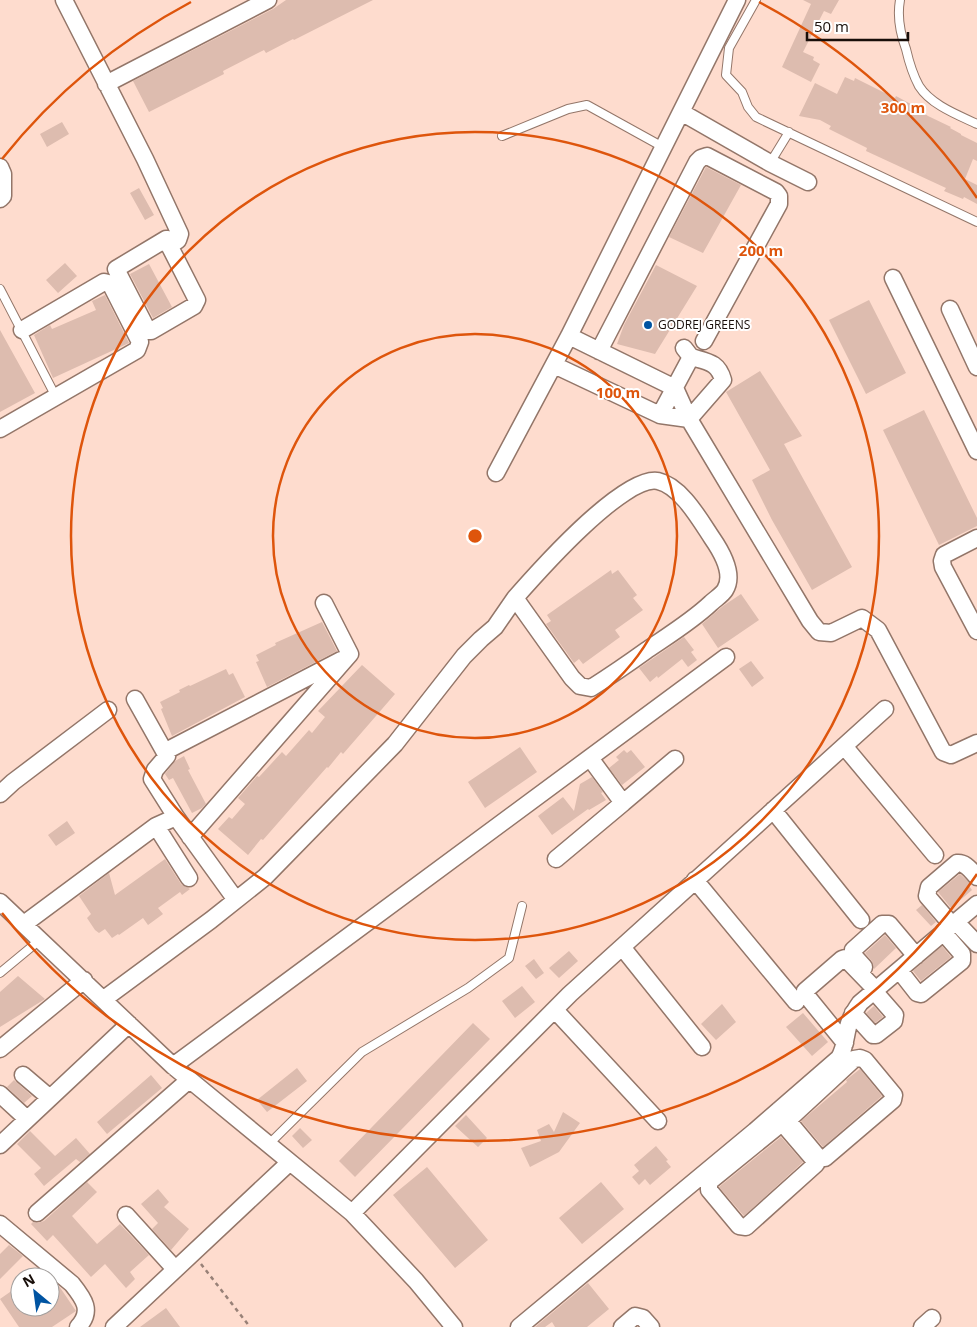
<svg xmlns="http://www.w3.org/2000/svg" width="977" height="1327" viewBox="0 0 977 1327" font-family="'Open Sans',sans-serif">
<rect width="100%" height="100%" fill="#fedcce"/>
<path fill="#ddbcaf" d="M286 0H373L294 40 293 39 266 53 264 50 223 71 224 74 149 112 133 81 273 9Z
M803 0H839L831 14 824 11 803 52 814 57 813 60 820 64 811 82 782 67 811 4Z
M845 77 854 81 855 78 895 98 896 96 907 102 926 112 925 114 928 116 951 127 950 128 961 134V135L977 143V161L973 159 965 179 977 185V204L964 197 963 199 944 191 946 188 866 151 867 148 829 129 831 126 820 120 799 116 815 83 837 94Z
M62 122 69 134 47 147 40 134Z
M706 167 741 185 703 253 669 237Z
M139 188 154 215 145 220 130 193Z
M65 263 77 276 58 293 46 280Z
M149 264 172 307 153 318 130 274Z
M656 265 697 286 655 354 617 344 624 325Z
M105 295 129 343 53 378 34 335 50 325 52 329 96 310 92 301Z
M869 300 906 373 866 394 829 320Z
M0 330 35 393 0 412Z
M760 371 802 436 784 444 852 567 812 590 772 520 752 480 770 470 726 392Z
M924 410 977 518V526L939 545 883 430Z
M611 570 612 574 618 570 637 595 633 598 643 610 615 630 620 637 583 664 579 659 574 663 546 624 551 621 547 615Z
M741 594 759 620 718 648 702 624 723 606Z
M322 622 337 651 267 687 256 662 259 661 256 655 276 645 275 643Z
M684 637 694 650 691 652 697 660 688 667 682 659 658 678 657 676 650 682 639 668Z
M751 661 764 678 752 687 739 669Z
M362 665 395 694 343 754 341 752 328 768 327 767 263 840 261 839 248 855 218 829 229 817 232 819 245 804 238 798 257 776 259 777 282 752 286 756 309 730 312 733 325 717 318 711Z
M226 669 229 675 233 673 245 697 172 736 161 709 163 708 160 702 180 692 179 690 189 685 190 686Z
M520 747 537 772 485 808 468 782Z
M624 750 627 753 631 750 645 767 622 785 609 768 619 760 616 757Z
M184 756 190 769 188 770 206 804 202 808 192 813 173 778 169 780 165 774 175 761Z
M592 777 603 792 601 793 606 800 589 810 588 809 552 835 538 816 563 797 574 811 580 784Z
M67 821 75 833 56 846 48 835Z
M165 859 181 884 190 889 182 895 180 892 158 908 163 914 148 925 143 918 119 935 118 934 112 938 105 929 99 933 95 930 87 918 91 914 79 896 109 873 115 895Z
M960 874 971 884 969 886 972 890 951 908 938 892Z
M922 905 936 922 931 926 916 910Z
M885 935 896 948 874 969 872 961 865 953Z
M942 946 951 957 921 981 913 971Z
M569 951 578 961 559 978 549 968Z
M534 959 544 973 536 979 525 966Z
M18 976 45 999 0 1027V992Z
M522 986 535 1002 515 1018 502 1001Z
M722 1004 736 1022 716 1040 701 1024Z
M874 1006 883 1017 875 1023 866 1013Z
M803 1013 828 1042 812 1056 786 1027Z
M473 1023 490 1039 355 1177 339 1161Z
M297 1068 307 1081 267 1112 257 1100Z
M860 1069 882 1096 823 1147 801 1121 847 1082 846 1080Z
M151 1075 162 1088 107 1134 97 1122Z
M14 1080 32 1096 24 1103 7 1087Z
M563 1112 580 1123 559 1152 530 1167 521 1148 541 1141 537 1130 549 1124 554 1132Z
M466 1115 487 1138 478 1147 455 1126Z
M300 1128 312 1140 303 1148 292 1136Z
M30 1131 55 1156 76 1138 90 1154 80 1162 76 1159 44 1186 34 1174 41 1168 17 1144Z
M781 1137 803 1162 744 1216 719 1187Z
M656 1146 668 1160 666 1161 671 1167 650 1185 645 1179 639 1185 632 1177 639 1171 634 1165Z
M427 1167 488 1240 455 1268 393 1195Z
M87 1182 97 1192 72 1216 97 1244 120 1224 149 1255 130 1272 135 1279 126 1288 105 1264 91 1277 53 1235 47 1241 31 1224 33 1222 38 1223 44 1221Z
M601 1182 624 1209 582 1244 559 1218Z
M158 1189 169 1202 164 1207 189 1229 171 1250 152 1229 158 1223 141 1204Z
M9 1245 23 1256 0 1279V1254Z
M50 1279 59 1286 76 1311 52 1327H19L0 1299 20 1285V1307H50Z
M588 1283 609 1309 587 1327H555L552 1322 545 1327H535Z
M166 1308 180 1327H140Z"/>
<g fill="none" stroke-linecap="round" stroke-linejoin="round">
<g stroke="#937669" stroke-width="10">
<path id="lane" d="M756 0 729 48 726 75 742 92 748 107 756 117 977 222
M900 0C897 17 900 33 906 49 909 62 913 75 919 86 931 105 958 115 977 124
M502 136 568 109 587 105 663 147
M770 163 789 132
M0 289 56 397
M0 973 41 939
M269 1144 362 1052 468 988 509 958 522 906"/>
</g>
<g stroke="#937669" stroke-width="19">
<path id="street" d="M64 0 145 159 180 234 178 240 172 244
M106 84 268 0
M681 112 770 163 808 182
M0 167 3 174V196L0 199
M166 239H168L172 244 170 247 197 300 194 306 151 331H148L116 269Z
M893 278 977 451
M950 309 977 367
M569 336 675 388 689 419 810 621 819 632 831 633 862 618 878 630 943 752 951 755 977 743
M599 351 697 162 701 158 707 156 776 192 779 196V204L704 341
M554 365 660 415 689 419
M660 415 691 357 684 348
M689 419 723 380C718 362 708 362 691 357
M0 429 137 350 140 342 111 285 108 283 104 282 22 330
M496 473 569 336 737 0
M977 538 944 555 942 561 943 567 977 631
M135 699 167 756 155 770 152 779 176 817 236 900
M844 746 935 855
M166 751 341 660
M590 758 623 803 675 759
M0 794 13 782 108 710
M773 810 861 920
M156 826 189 878
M190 837 350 654 324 603
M556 859 623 803
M695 880 796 1002
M0 902 173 1066 352 1213 416 1281 454 1327
M956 922 977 944
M24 924 156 826 176 817
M952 925 927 896 929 887 957 863C966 862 971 871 977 877
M622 947 702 1047
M864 967 854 956 853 950 882 924H889L916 956
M899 970 917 993 921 994 962 961V954L943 932
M104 999 211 920 265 877 395 744 464 656 481 639 495 627 515 598 572 678 580 686 591 688C610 676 629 663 647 650 669 635 692 621 711 603 715 599 722 595 725 590 735 574 721 551 712 538 700 520 681 486 658 481 624 474 537 573 515 598
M555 1010 658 1121
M853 1013 873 1035H876L894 1021 895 1015 874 991
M845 1043 806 995 805 991 842 959 845 958 876 990
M0 1049 84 980
M173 1066 726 657
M23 1075 50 1098
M0 1094 27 1119
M779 1110 819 1158H825L893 1100 894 1095 865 1060 860 1058 854 1059 788 1120
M782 1125 785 1126 815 1161 816 1164 746 1227 739 1226 709 1190V1182L778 1126Z
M0 1145 129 1024
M37 1213 189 1080
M352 1213 570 994 885 709
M126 1215 175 1269
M0 1224 72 1284C84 1299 93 1311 78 1327
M114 1327 290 1162
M519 1327 755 1131 839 1058C845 1048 845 1039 848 1027 850 1018 855 1010 860 1003L977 904
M622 1327 635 1316 643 1318 651 1327
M922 1327 932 1318"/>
</g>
<path stroke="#988177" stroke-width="2.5" stroke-dasharray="4 4" stroke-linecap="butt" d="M201 1264 250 1327"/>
<use href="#lane" stroke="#fff" stroke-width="8"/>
<use href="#street" stroke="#fff" stroke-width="16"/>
</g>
<g fill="none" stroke="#de550c" stroke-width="2.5">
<circle cx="475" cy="536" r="202"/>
<circle cx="475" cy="536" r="404"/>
<path d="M977 874A605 605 0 0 1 2 913M2 159A605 605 0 0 1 191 2M759 2A605 605 0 0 1 977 198"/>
</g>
<circle fill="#0054a2" stroke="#fff" stroke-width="2" cx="648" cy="325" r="5"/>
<g text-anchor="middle" stroke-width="4" stroke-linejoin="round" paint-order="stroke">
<g font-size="12" fill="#180e09" stroke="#fff" text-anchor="start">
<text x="658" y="329">GODREJ GREENS</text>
</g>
</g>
<circle cx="475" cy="536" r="8" fill="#de550c" stroke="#fff" stroke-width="2.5"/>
<g font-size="15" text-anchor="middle" font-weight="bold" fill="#de550c" stroke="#fff" stroke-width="4" stroke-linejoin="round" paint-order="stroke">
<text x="903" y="113">300 m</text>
<text x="761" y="256">200 m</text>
<text x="618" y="398">100 m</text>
</g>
<g transform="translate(35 1292) rotate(331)"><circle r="24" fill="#ffffff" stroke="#a39f9d"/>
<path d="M0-4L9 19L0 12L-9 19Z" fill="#0054a2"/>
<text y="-8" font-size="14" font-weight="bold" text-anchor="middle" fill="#180e09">N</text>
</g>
<path d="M807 32v8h101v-8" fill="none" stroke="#180e09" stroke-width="2.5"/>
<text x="814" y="32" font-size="15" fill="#180e09" stroke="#ffffff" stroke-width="4" paint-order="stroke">50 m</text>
</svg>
